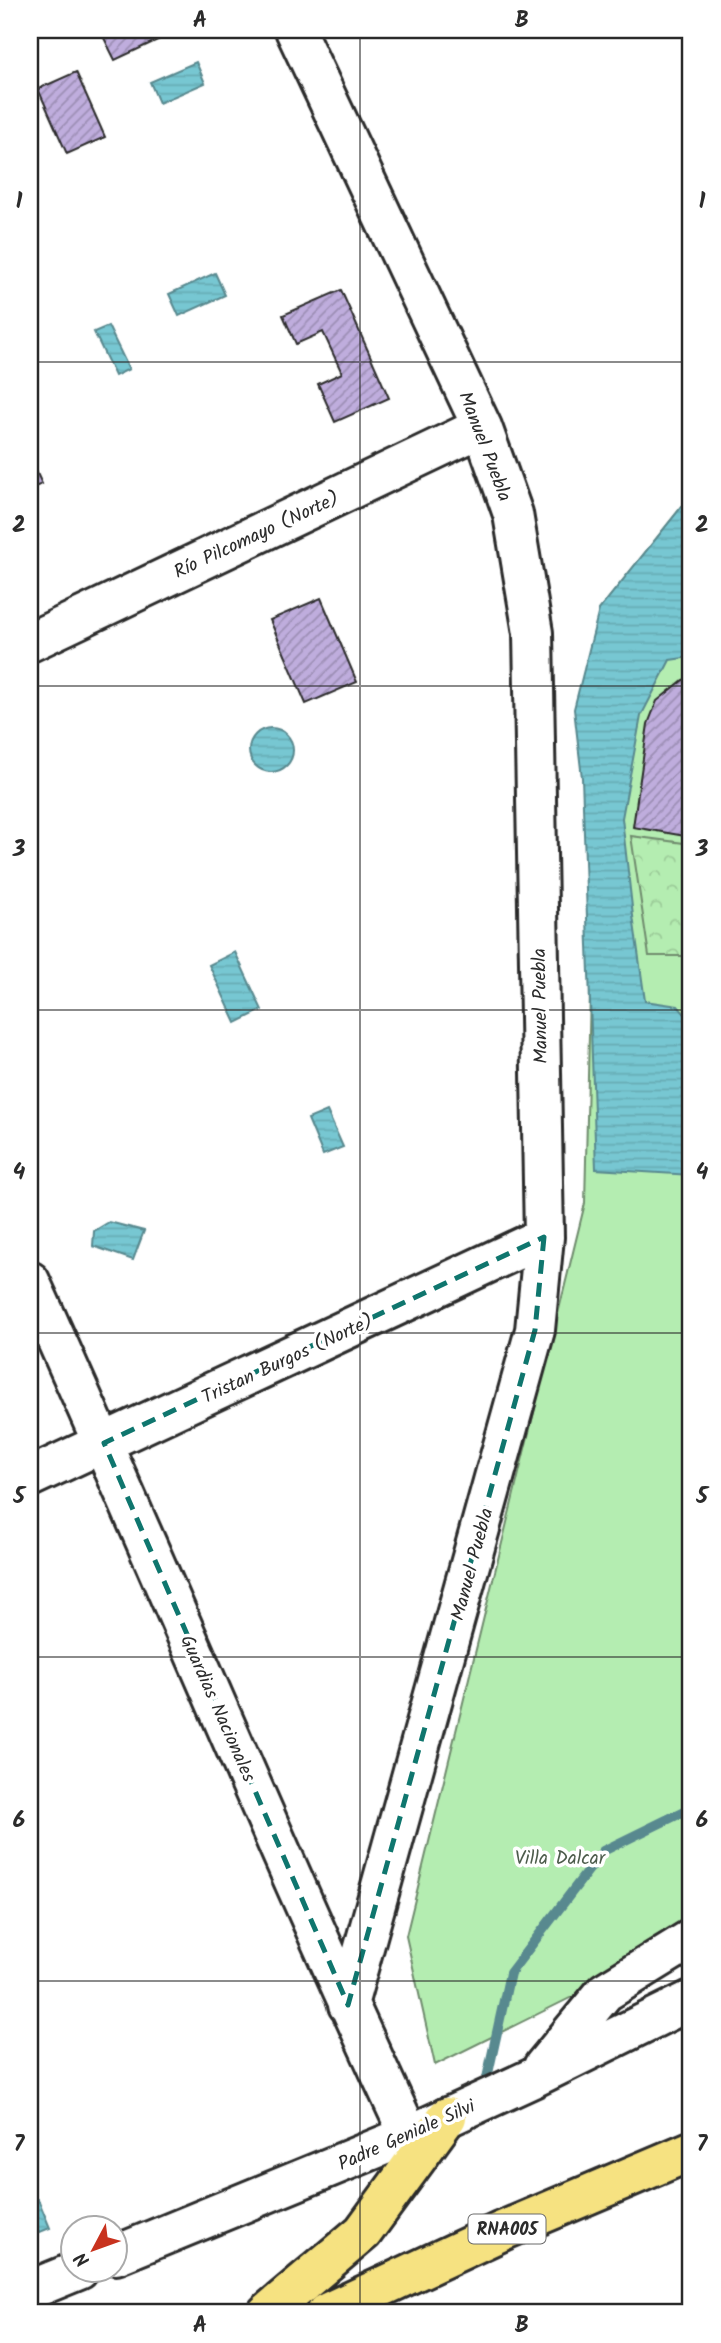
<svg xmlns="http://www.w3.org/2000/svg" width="721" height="2343" viewBox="0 0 721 2343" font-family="Kalam,sans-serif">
<defs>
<pattern id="forest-crowns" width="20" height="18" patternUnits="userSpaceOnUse" patternTransform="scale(1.75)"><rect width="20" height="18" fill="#b4edb1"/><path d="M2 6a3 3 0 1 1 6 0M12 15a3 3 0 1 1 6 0" fill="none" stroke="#9bcb98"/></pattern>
<pattern id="water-rules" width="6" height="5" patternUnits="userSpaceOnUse" patternTransform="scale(1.75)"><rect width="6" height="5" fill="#77c7d2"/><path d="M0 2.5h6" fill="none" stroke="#67abb4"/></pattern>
<pattern id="building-hatch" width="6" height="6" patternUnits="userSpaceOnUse" patternTransform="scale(1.75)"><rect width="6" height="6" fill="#bfaddd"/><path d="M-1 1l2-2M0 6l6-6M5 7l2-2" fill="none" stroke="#9b8db3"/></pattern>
</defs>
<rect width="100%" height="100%" fill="#fff"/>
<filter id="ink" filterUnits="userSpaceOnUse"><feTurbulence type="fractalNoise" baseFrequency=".0143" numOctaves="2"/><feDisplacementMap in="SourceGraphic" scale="14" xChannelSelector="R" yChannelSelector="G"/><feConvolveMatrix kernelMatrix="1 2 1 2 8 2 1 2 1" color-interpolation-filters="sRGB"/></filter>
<g filter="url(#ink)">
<path fill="#b4edb1" stroke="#708c6e" stroke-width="2" d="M691 495V1938L435 2065 406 1936 585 1203 599 610Z"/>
<path fill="url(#forest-crowns)" stroke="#708c6e" stroke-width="2" d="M631 836 691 844V956H649Z"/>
<path fill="url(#water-rules)" stroke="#59898f" stroke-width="2" d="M196 62 205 83 159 103 150 82Z
M215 273 225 295 179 316 169 294Z
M108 326 129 369 115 376 94 332Z
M691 495V657L670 660 641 716 622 818 633 916 645 1001 678 1006 691 1021V1175L596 1169 582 778 574 709 599 610Z
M249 750a22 22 0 1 1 44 0a22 22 0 1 1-44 0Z
M235 952 262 1010 236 1023 209 965Z
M327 1111 343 1147 323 1155 308 1119Z
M109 1222 144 1231 133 1260 93 1246 94 1231Z
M38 2199 50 2228 30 2236V2202Z"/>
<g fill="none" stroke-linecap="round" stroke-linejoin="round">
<path stroke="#59898f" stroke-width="10" d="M487 2078 510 1973 603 1851 691 1808"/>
</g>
<path fill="url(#building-hatch)" stroke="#2b2b2b" stroke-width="2" d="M100 30H179L115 60Z
M76 72 105 137 67 154 38 89Z
M341 290 389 398 335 422 318 384 342 373 323 332 296 344 283 315Z
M30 458 42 484 30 489Z
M321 598 357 682 306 704 270 620Z
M691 678V837L633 827 648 724 657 701 683 680Z"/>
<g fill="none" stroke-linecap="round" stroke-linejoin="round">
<g stroke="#2b2b2b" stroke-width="44">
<path id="minor" d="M295 30 482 427 513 514 533 633 544 1237 535 1330 348 2005
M30 642 482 427
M30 1281C159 1565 277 1853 409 2135
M30 1477 544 1237
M543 2067 605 1992 691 1939
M116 2255 409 2135 535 2077 691 2000
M30 2290 79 2270"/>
</g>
<g stroke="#2b2b2b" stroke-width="44">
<path id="highway" d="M267 2313 363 2232 447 2117
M326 2313 502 2231 691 2151"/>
</g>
<use href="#minor" stroke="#fff" stroke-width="38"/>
<use href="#highway" stroke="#f6e281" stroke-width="38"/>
</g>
</g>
<path fill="none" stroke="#0f766e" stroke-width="5" stroke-dasharray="14 9" stroke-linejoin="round" d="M544 1237 535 1330 348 2005 104 1443Z"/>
<path fill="none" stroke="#2b2b2b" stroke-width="2" stroke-opacity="0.55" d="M360 30V2313M30 362H691M30 686H691M30 1010H691M30 1333H691M30 1657H691M30 1981H691"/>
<g text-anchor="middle" stroke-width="7" stroke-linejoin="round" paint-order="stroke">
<rect fill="#fff" stroke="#6b6b6b" stroke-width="2" x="468.5" y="2214.5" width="77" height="29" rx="5"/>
<g font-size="18" font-weight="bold" fill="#2b2b2b">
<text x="507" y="2235">RNA005</text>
</g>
<g font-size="19" fill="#2b2b2b" stroke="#fff">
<text transform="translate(486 446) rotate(69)" y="7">Manuel Puebla</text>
<text transform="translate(256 534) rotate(-25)" y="7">Río Pilcomayo (Norte)</text>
<text transform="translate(539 1006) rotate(-91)" y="7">Manuel Puebla</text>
<text transform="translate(287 1358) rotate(-25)" y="7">Tristan Burgos (Norte)</text>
<text transform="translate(471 1564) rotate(-75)" y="7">Manuel Puebla</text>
<text transform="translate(219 1708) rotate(66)" y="7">Guardias Nacionales</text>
<text transform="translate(406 2134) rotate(-24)" y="7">Padre Geniale Silvi</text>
</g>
<g font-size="19" fill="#4d5c4c" stroke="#fff">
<text x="560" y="1864">Villa Dalcar</text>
</g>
</g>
<rect width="721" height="2343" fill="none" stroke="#fff" stroke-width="77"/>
<g transform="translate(94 2249) rotate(229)"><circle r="33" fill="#ffffff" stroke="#aaaaaa" stroke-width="2"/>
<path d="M0-5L12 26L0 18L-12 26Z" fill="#c8321e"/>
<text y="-10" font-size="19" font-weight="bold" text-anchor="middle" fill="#2b2b2b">N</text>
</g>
<rect x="38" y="38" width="644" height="2266" fill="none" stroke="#2b2b2b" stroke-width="2.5"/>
<g font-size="23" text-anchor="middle" font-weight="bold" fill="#2b2b2b">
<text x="200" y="27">A</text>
<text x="522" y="27">B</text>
<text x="19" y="208">1</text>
<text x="702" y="208">1</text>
<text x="19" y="532">2</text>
<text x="702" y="532">2</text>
<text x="19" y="856">3</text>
<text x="702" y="856">3</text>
<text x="19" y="1179">4</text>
<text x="702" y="1179">4</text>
<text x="19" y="1503">5</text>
<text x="702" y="1503">5</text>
<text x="19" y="1827">6</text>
<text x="702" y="1827">6</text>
<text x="19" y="2151">7</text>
<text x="702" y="2151">7</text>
<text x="200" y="2332">A</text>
<text x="522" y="2332">B</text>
</g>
</svg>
